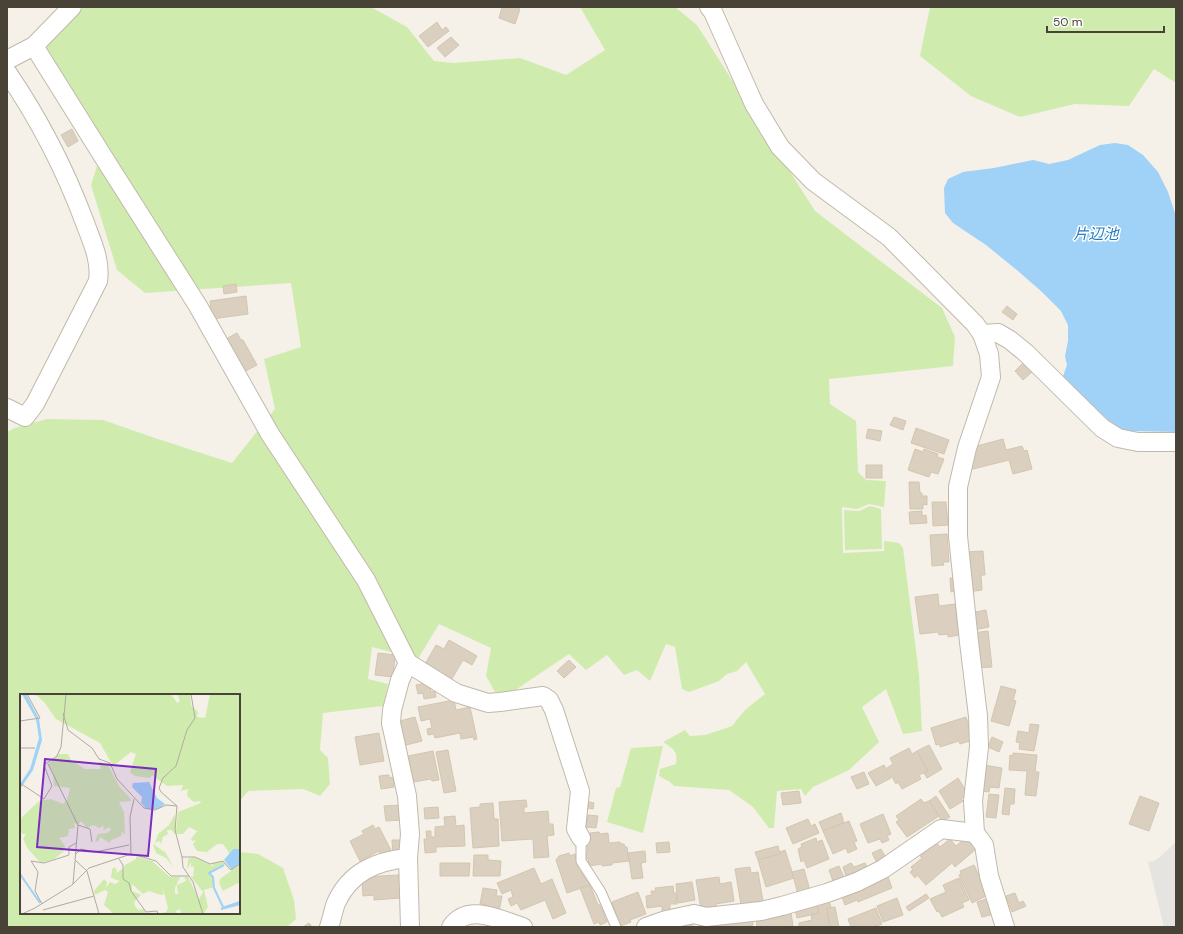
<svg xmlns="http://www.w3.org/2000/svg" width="1183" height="934" font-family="'DM Sans','Noto Sans JP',sans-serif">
<rect width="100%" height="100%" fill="#f5f1e8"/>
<g fill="#cfecae">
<path d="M84,7H371L407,27L434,61L453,63L520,58L566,75L605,50L580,7H675L697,25L815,211L942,308L955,337L953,366L829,379L830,404L856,421L858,472L866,480L886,481L884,507L869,504L857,509L842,507L843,553L884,551V541L899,543L903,548L919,674L922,731L903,734L886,689L862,707L879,742L849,770L813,787L805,796L801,789L777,791L774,828H769L753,807L729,790L674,786L670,782L659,776L660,769L676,764C678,750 673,749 663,742L685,730L690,736L705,735L732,726L745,710L765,694L746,662L737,671L727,674L719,681L689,692L682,689L675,647L666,644L650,681L637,670L624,675L607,655L586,670L569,654L511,693L495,692L486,676L491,648L439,624L418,659L372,647L368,679L388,684L383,706L323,713L320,750L328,758L330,784L320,796L303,789L248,791L239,802V695H21V913H239V852L258,854L283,868L294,900L296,919L287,927H7V432L15,428L47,419L103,420L155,438L232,463L275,409L264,359L301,347L291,283L145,293L117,270L91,185L105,141L43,47Z"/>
<polygon points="930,7 1176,7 1176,83 1154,69 1129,106 1075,104 1020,117 971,96 920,56"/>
<polygon points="870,506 881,509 882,549 845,550 844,510 859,511"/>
<polygon points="663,746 643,833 607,822 616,788 620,787 631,748"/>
</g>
<polygon fill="#e6e4e0" points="1176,842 1176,927 1164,927 1148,862 1154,861 1160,857"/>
<polygon fill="#a0d1f6" points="1115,143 1128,145 1143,155 1158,172 1168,192 1176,216 1176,432 1128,431 1116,427 1062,379 1067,365 1065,356 1068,341 1068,325 1061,311 1042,292 1018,271 986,245 953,223 945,213 944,188 948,179 963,172 994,168 1033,160 1049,164 1068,160 1100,145"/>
<g fill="#dbd0bf" stroke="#d3c6af">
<polygon points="502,7 515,7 520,9 515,24 499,18"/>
<polygon points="437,22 442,30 446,27 449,31 428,47 419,36"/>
<polygon points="451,37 459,45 445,57 437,48"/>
<polygon points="72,129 78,141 68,147 61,135"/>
<polygon points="236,284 237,292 224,294 223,286"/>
<polygon points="246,296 248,314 212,319 210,301"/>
<polygon points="1007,306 1017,314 1013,320 1002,312"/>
<polygon points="237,333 241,340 243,340 257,365 242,373 224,340"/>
<polygon points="1024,362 1033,371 1023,380 1015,371"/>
<polygon points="894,417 906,421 903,430 890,425"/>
<polygon points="916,428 949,440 944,454 911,443"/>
<polygon points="868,429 882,431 880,441 866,438"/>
<polygon points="1003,439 1006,450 1022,446 1024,451 1027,450 1032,469 1013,474 1009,460 969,470 977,446"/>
<polygon points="915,449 923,452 924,449 938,454 937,457 944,459 938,474 931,472 929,477 908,470"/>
<rect x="866" y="465" width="16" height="13"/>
<polygon points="909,482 919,482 920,493 922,493 922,496 927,496 927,505 923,504 923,509 910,509"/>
<polygon points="932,502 946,502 948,525 933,526"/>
<polygon points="922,511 922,516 926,515 927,523 910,524 909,512"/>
<polygon points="947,534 949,562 943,562 944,565 932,566 930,535"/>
<polygon points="983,551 985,575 981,575 982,590 968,592 965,552"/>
<polygon points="950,578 956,578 957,591 951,592"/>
<polygon points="938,594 939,606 955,604 959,635 948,637 948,634 939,635 938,632 920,634 915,597"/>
<polygon points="986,610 989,627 974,630 971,613"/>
<polygon points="988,631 992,667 976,668 972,633"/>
<polygon points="449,640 477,656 472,665 463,660 450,682 424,666 436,645 444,649"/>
<polygon points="378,653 395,655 393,677 375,675"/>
<polygon points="569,660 576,667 564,678 557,671"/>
<polygon points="426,683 427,687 430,687 431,692 435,691 436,697 424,699 423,693 418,694 416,685"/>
<polygon points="1001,686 1016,690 1013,700 1016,701 1009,726 991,721"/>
<polygon points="454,700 456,710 470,707 477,739 474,740 473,737 461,739 460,733 435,738 434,734 428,735 427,729 432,728 430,719 421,721 418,707"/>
<polygon points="415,717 422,741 402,746 396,722"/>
<polygon points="966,717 973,740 960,744 959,741 940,747 940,744 936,745 931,728"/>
<polygon points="1030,724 1039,725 1034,751 1019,749 1020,743 1016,742 1018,731 1029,733"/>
<polygon points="379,733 384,761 360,765 355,737"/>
<polygon points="992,737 1003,742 999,752 988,747"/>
<polygon points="929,745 942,769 927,778 924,773 928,771 917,751"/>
<polygon points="909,748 912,754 917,751 928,771 919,775 921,779 902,789 898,782 896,784 887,768 893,764 890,758"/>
<polygon points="448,750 456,791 444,793 436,752"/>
<polygon points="433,751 439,780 432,781 431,779 414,782 408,756"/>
<polygon points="1013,753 1037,755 1035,772 1039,772 1036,796 1025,795 1027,771 1009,770 1010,755 1013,756"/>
<polygon points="884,765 891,778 876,786 868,773"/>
<polygon points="984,765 1002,768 999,788 990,787 989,792 980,791"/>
<polygon points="864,772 869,784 857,789 851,777"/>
<polygon points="389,775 389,778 393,777 394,787 381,789 379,776"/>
<polygon points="958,778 966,791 964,793 966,796 961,799 963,801 950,809 939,791"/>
<polygon points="1005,788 1015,789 1014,804 1010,804 1009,815 1002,814"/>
<polygon points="799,791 801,803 783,805 781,793"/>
<polygon points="989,794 999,795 996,818 986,817"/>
<polygon points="936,796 950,817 942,821 929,801"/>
<polygon points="1140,796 1159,803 1149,831 1129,824"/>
<polygon points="921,799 924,803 929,801 939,816 907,837 896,822 899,820 896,816"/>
<polygon points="526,800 527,807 524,807 524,813 548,811 549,824 553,824 554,835 547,836 549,857 534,858 533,839 502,841 499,802"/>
<polygon points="589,802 594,803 593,809 588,808"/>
<polygon points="493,803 494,819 498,819 499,846 473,848 470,808 480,807 480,804"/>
<polygon points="401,805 402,820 386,821 384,806"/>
<polygon points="438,807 439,818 425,819 424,808"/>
<polygon points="841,813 844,823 823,831 819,822"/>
<polygon points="883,814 891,834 887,836 889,840 882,843 880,839 868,843 860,824"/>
<polygon points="588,815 598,816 596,828 586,827"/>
<polygon points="455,816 456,826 464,825 465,846 436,847 436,852 425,853 424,839 427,839 426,831 431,831 431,837 435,837 435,827 445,826 444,817"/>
<polygon points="808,819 811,826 815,824 819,833 793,844 786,828"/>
<polygon points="849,821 857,841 854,842 857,849 848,853 846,848 833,854 823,831"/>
<polygon points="373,825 375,829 379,827 391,850 381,855 379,851 360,861 350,841 364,834 362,831"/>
<polygon points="599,832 600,834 608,833 609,843 620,842 621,844 624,844 625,847 627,847 629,861 612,863 612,865 602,866 602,864 589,866 588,858 586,859 585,851 588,851 586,838 590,838 590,833"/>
<polygon points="816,838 817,842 822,840 829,859 807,868 804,860 801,862 798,849 802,847 801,844"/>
<polygon points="966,838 976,849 955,867 952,863 926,885 917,875 915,878 910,872 913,870 911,867 922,858 917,853 933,839 940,847 950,839 956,846"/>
<polygon points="392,840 402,840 403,855 393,856"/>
<polygon points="669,842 670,852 657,853 656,843"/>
<polygon points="778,846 780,854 758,860 755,852"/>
<polygon points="881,849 886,858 877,863 872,853"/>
<polygon points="785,850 794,878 766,887 758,860 780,854 780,852"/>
<polygon points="645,851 646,862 641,863 643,878 632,879 628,853"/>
<polygon points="569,853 570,856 575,854 578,868 590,885 567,893 556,860 559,856"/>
<polygon points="474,855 488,855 488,860 501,861 500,876 473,876"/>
<polygon points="440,863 470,863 469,876 440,876"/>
<polygon points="851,863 854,867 865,863 869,872 848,882 843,867"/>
<polygon points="974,865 988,895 972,903 959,875 961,874 960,871"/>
<polygon points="839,866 846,882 835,887 829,870"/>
<polygon points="750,867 751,873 758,872 763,901 741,905 735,869"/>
<polygon points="534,868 541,884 552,879 566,913 553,919 545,900 521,910 517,903 511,906 508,899 513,897 511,890 502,894 497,883"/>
<polygon points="804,869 811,894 799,898 792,872"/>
<polygon points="887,874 892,888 858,902 857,900 845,905 841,894"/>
<polygon points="399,875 401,898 374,900 374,895 363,896 362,877"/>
<polygon points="719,877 720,884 731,882 734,901 716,904 716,906 701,909 696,880"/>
<polygon points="959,878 969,900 962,903 964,907 942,917 939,911 937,912 930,899 946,892 943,885"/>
<polygon points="692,882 695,900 678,903 676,884"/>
<polygon points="590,885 598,905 600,905 607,922 600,925 599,922 594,924 580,888"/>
<polygon points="673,886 674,893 676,893 677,904 670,904 670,910 662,911 662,906 647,908 646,896 652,895 651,891 656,891 655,888"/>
<polygon points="483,888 497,890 496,896 502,896 499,912 487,909 487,905 480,904"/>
<polygon points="638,892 646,914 630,920 631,922 620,926 612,902"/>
<polygon points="1015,893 1019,903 1023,901 1026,906 1012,912 1006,896"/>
<polygon points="926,894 929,898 909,911 906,907"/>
<polygon points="897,898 903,915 883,922 877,906"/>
<polygon points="989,898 994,914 982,917 977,902"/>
<polygon points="829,900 831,908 827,908 830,927 799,927 799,923 812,920 811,915 819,913 816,903"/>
<polygon points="816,903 819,913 797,918 795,908"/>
<polygon points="835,907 839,927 830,927 827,908"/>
<polygon points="876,908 882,924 873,927 851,927 848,919"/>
<polygon points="791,912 793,927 757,927 756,918"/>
<polygon points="752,918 753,925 742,927 710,927 710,924"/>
<polygon points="691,921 693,927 671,927"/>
<polygon points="309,923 312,927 303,927"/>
</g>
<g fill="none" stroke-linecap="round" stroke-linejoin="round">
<defs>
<polyline id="service" points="581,838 581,861 601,892 616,927"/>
<g id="minor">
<polyline points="709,7 713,12 754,104 780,147 813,181 889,237 975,324 982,334 989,354 991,377 967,448 958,487 958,536 969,642 978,716 979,747 973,801 975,833 984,845 989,876 1005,927"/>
<polyline points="34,46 104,158 198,306 270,434 366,580 408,663 400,680 392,710 391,723 407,796 410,834 408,858 410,927"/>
<polyline points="7,60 34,46 72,7"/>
<path d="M7,72C39,119 65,169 85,223C92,242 101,260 98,281L35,404L25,417L7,408"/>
<polyline points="982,334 998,333 1010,340 1026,353 1102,428 1118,438 1138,442 1176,442"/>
<polyline points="408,663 456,693 488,703 500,702 543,696 549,700 554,710 580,791 576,829 581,838"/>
<path d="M329,927C332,919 333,911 336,903C350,872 376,861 408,858"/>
<path d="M451,927C468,902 500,920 523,927"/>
<polyline points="646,927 666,920 694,914 706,917 761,911 782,906 827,893 857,882 883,869 941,829 975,833"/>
</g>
</defs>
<use href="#service" stroke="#c1b9aa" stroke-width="11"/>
<use href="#minor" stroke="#c1b9aa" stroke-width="20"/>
<use href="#service" stroke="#fff" stroke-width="9"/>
<use href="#minor" stroke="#fff" stroke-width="18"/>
</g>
<g text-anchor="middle" stroke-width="3" stroke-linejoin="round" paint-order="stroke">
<g font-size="15" font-style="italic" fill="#267bbe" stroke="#fff">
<text x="1096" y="239">片辺池</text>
</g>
</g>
<g transform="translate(20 694)">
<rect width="220" height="220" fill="#f5f1e8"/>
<path d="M15,0H151L157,9L160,7L157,0H170L171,11L178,18L177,23L185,24L190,0H220V152L217,154L220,153V155H212L210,160L203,150H197L187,158L177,157L173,150L176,146L172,147L171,145L177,137L169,133L163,140H157L156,137L158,118L181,109L180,107L174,108L167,102L168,95L161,97L163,91L147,92L132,81L130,84L115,82L110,78L116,60L111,58L93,72L80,49L36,25L24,8ZM39,60H48L51,66L65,75H81L79,67L88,71L99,92L111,105V107L99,108L104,118L105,141L102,137L101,142L91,146L90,149L80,143L78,148L75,147L78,140L87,139L91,136L89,133L84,136L83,131L80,134L73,131L67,134L61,127L59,130L54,129L55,134L49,135L48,142L39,144L45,152L43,158L34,165L21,169L8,155L3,145L6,140H2L0,130L2,123L19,107L31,105L43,110L47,106L50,94L34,92L33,79L28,70ZM155,120L156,141L151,136H147L148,140L143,143L141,150L139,147L135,149L138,140L149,131ZM133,150L146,159L153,173L146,164L136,159ZM116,162L132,167L150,183H160L155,194V200H158L157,191L166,187L164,183H168L179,205L183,198L170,182L173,183L174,175L173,172L171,173V168L167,176L168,165L174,163L195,173L192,170L203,167L211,177L204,170L189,179L194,187L178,184L194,187V193L184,196L188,213L183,220H161L160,215L156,217L157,220H138L146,218L148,214L141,187L144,200L141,201L129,197L123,200L112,190V197L121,201L114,208L115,212L118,216L124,215L126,220L93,219L84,211L88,198L85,196L75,201L74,197L84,185L87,188L86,194L90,188L95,190L100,187L91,184L92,175L95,173L97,177L95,180L102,175V177L105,171L116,165ZM220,171V188L203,197L199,189L201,184Z" fill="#cfecae"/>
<path d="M2,0H6L19,25L22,46L13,76L0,95V90L10,75L19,44L16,25ZM129,88L137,104L145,110L138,115H127L121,109L122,103L112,93L113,89ZM213,155H220V169L212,176L204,166Z" fill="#a0d1f6"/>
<path fill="none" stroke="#a0d1f6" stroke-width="2" d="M0,180L20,209M203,213L194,194L193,183L189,179L204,171M202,214L220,208M201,215L220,210"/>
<path fill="none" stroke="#b0aba1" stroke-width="1" d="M43,19L48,36L72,54L79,65L90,69L97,85L124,114L135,116L146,111L157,112M0,27L20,24L7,0M0,54H15M28,70L58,131L55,166L67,177L79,220M0,89L24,105L32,92L24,71L37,62L41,53L46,0M58,131L70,135L72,148M55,161L61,155L75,158L109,151M111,161L110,123L114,105M162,163L155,136L157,112L141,98L139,94L143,84L156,72L167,36L175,24L171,0M99,165L103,171V185L109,189L111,197L126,218L137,217L138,220M11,167L24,169L49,161V153L56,149M11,167L18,178L15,197L22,210M53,190L55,167M23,216L74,202M2,220L15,214L52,191L69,174L108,161H116L136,167L151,182H169M183,220L173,188L163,173L162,163H175L190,170L203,167L211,176L220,170"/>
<path fill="#7b2cbf" fill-opacity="0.15" stroke="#7b2cbf" stroke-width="2" d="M25,65L136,75L128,162L17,153Z"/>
<rect width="220" height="220" fill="none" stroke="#494236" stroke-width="2"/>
</g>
<rect width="1183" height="934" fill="none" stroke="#494236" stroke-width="16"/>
<path d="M1047 26v6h117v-6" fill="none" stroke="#494236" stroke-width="2"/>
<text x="1053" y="26" font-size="12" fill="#494236" stroke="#ffffff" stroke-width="3" paint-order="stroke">50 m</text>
</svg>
